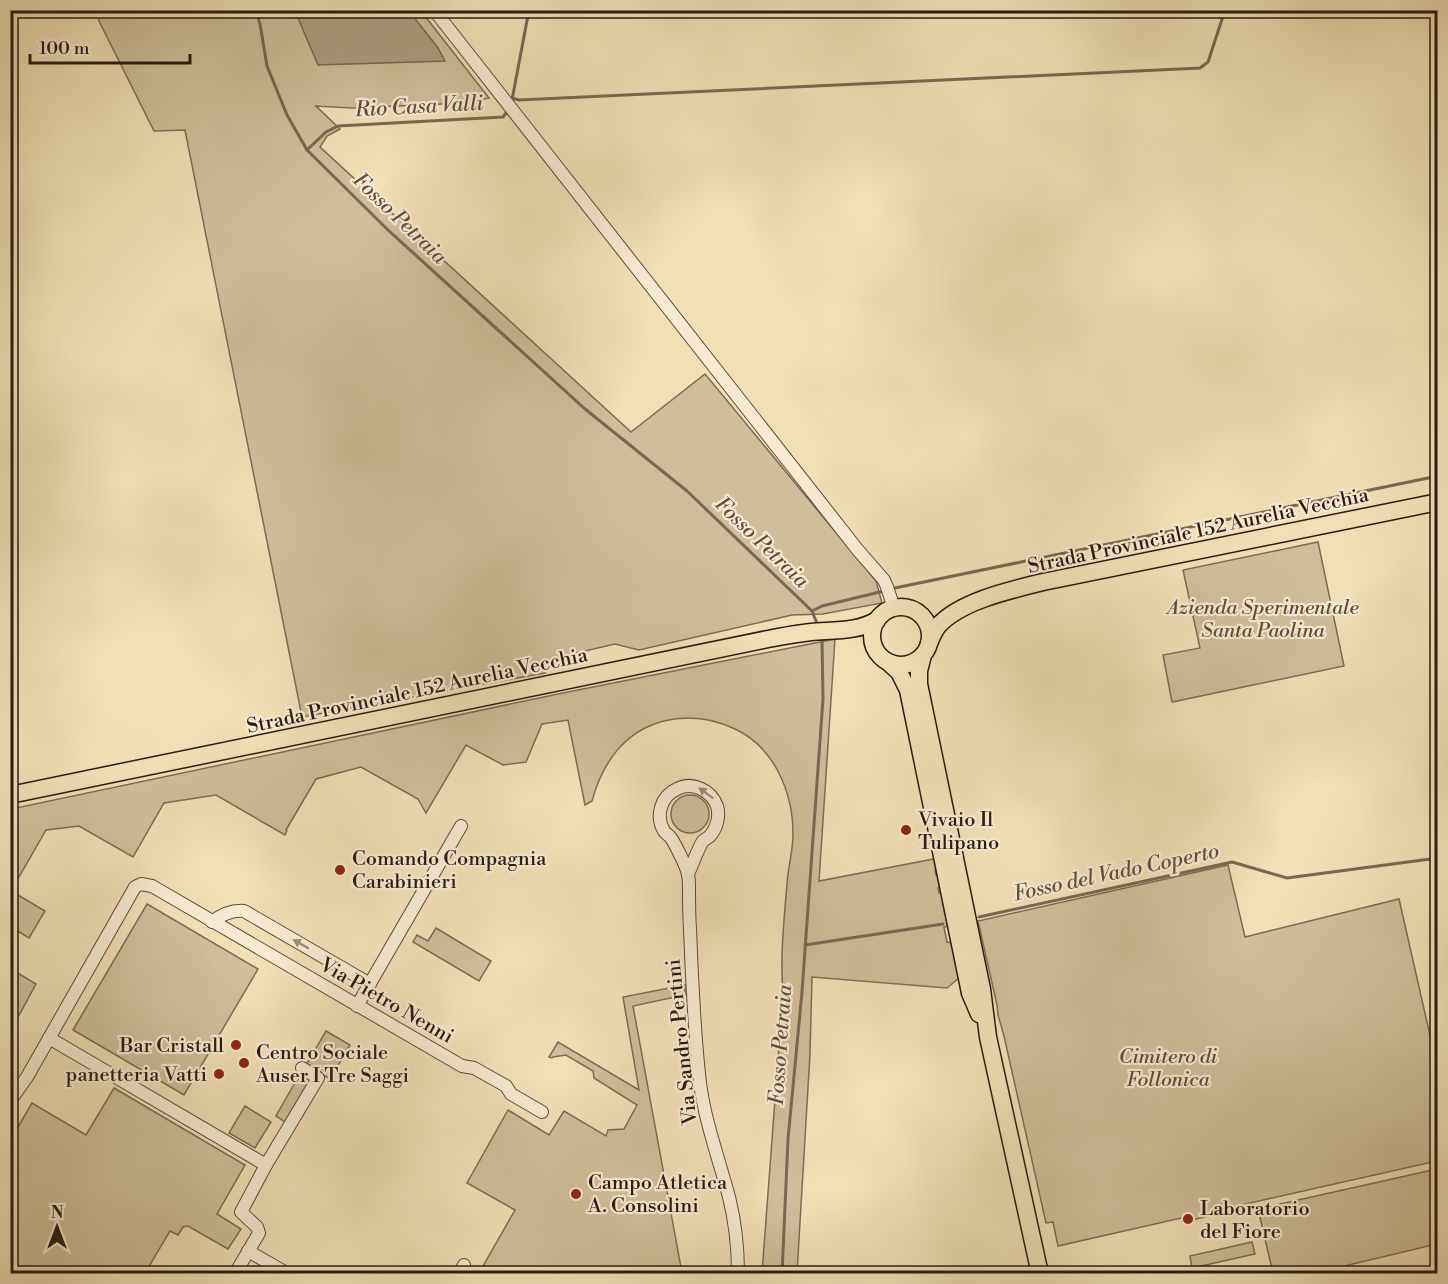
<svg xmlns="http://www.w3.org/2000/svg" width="1448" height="1284" font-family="'Libre Bodoni',serif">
<rect width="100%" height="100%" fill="#f1dfb6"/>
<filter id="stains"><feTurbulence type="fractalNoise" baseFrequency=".00333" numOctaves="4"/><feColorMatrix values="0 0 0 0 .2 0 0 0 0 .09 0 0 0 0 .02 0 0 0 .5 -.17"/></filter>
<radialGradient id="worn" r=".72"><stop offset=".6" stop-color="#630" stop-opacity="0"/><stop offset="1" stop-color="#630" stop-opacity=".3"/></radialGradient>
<g fill="#cfbe9a" stroke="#7c6c56" stroke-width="1.5">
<polygon points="97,11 421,11 489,98 465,103 352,108 316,106 340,129 327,136 320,147 631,432 705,374 876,581 882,603 823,614 792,615 639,650 615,644 559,657 545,673 302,717 185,130 154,131 99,21"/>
<polygon points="1318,542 1344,666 1172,702 1163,655 1200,648 1183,570"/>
<path d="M835,639L819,881L939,858L941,868L935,870L936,875L942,876L944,886L938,888L939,893H945L949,909L944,911L949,926L944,927L947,942L952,943L959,978L947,988L812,977L810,1054L797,1273H762L783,993C780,957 784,920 787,884C788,867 793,851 793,834C793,792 774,747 735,729C712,718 689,715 664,721C624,731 602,764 592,801L585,805L568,720L542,724L526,762L503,765L466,745L426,813L418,799L361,767L316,779L286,830L287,831L285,835L216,795L164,803L133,857L79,826L46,830L11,891L45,911L29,938L11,927V809L563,693Z"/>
<circle cx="690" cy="814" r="19"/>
<polygon points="1228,865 1245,937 1399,899 1437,1066 1437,1161 1245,1204 1245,1208 1183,1222 1181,1218 1058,1246 1053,1222 1046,1223 1004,1036 998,1015 997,1005 978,921"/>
<polygon points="147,904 258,969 184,1095 73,1030"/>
<polygon points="436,928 491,961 479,981 413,942 417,935 428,941"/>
<polygon points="11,969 36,984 11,1030"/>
<polygon points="685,985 685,995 633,1006 682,1273 479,1273 515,1210 467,1183 508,1110 549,1135 564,1111 606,1136 608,1130 624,1129 637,1105 594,1078 593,1071 566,1055 553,1057 552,1058 549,1057 558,1042 639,1090 623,997"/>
<polygon points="326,1031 350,1045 330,1079 306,1065"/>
<polygon points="300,1074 310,1080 285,1122 276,1116"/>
<polygon points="114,1088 245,1165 217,1214 241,1229 228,1249 188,1226 183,1227 178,1235 170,1231 145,1273 11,1273 11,1139 32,1103 86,1135"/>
<polygon points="245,1106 271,1122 255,1148 229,1133"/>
<polygon points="1437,1169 1437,1244 1315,1273 1273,1273 1258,1209"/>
<polygon points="1252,1242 1255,1254 1192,1268 1190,1256"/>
</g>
<polygon fill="#ad9c7e" stroke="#786852" stroke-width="1.5" points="295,11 409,11 438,48 445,61 318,65"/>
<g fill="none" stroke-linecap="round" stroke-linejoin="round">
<g stroke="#786852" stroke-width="3">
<polyline points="256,10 260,24 267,66 287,115 307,150 388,230 585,409 687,491 812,611 818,626"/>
<polyline points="512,98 519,100 1200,68 1208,62 1225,10"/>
<polyline points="512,100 529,10"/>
<polyline points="307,150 326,132 338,126 503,117 509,109"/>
<polyline points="890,589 1438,476"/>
<polyline points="812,611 822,606 884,591"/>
<polyline points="979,917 1232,862 1287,878 1438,858"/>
<polyline points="805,945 943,924"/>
<polyline points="782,1274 788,1139 802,992 823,699 822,638"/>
</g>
<defs>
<g id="minor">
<polyline points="434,10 857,549 884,580 887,587 894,608"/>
<path d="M688,874C692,866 698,848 703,841C704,840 709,837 710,836C717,828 720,816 717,806C711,790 692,781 677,789C661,796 655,816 664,831C666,834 669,835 671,838C675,844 687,867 688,875C689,879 689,884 689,888C689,902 689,915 690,929C692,980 694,1032 700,1083C705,1122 719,1159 729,1197C735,1221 738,1248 738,1274"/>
<path d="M212,922C221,915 232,910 244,911L370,984"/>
<polyline points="357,1006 461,826"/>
<polyline points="49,1038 266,1165"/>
<polyline points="10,1101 27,1077 135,887 141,884 152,886 462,1066 474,1068 506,1086 511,1094 542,1112"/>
<polyline points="248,1251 288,1274"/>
<polyline points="235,1274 259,1233 257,1227 241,1212 266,1165 318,1078 302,1068"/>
<polyline points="459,1274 464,1265"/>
</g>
<g id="major">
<circle cx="901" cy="636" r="29"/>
<path d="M929,643C932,637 934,631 938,626C960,601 1011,590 1043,582L1438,502"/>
<polyline points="923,655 919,671 919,684 982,989 988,1037 1040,1274"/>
<polyline points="888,662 899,672 908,690 970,993 979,1014"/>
<path d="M10,795L768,639C782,636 796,634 811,632C834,630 857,632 877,620"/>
</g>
</defs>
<use href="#minor" stroke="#5b4c3a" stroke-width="14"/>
<use href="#major" stroke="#291b11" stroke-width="19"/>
<use href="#minor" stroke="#f6ead0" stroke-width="12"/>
<use href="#major" stroke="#f1dfb6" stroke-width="16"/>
</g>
<defs><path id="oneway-solid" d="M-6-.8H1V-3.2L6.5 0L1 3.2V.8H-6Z" transform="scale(1.5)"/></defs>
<g fill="#9a8d7a">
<use href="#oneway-solid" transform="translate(706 793) rotate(-143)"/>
<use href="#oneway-solid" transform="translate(301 944) rotate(-150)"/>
</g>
<g fill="#8f2418" stroke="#f6ead0" stroke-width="2">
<circle cx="906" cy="830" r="6"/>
<circle cx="340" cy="870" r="6"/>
<circle cx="236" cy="1045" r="6"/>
<circle cx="244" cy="1063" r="6"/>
<circle cx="219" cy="1074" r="6"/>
<circle cx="576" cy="1194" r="6"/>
<circle cx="1188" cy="1219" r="6"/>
</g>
<g text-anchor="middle" stroke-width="4.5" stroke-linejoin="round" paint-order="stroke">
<g font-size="20" fill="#291b11" stroke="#f6ead0">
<text transform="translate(1198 530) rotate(-12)" y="7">Strada Provinciale 152 Aurelia Vecchia</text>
<text transform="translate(417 690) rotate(-12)" y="7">Strada Provinciale 152 Aurelia Vecchia</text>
<text transform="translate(387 1000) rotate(30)" y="7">Via Pietro Nenni</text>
<text transform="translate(681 1042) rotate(-96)" y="7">Via Sandro Pertini</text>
</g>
<g font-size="20" font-style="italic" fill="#5b4c3a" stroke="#f6ead0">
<text x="1263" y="614">Azienda Sperimentale<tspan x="1263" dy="23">Santa Paolina</tspan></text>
<text x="1168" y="1063">Cimitero di<tspan x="1168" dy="23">Follonica</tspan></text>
</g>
<g font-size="20" fill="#291b11" stroke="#f6ead0" text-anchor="start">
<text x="918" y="826">Vivaio Il<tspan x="918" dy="23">Tulipano</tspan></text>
<text x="352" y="865">Comando Compagnia<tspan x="352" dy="23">Carabinieri</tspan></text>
<text x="224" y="1052" text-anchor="end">Bar Cristall</text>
<text x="256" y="1059">Centro Sociale<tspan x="256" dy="23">Auser I Tre Saggi</tspan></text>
<text x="207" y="1081" text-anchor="end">panetteria Vatti</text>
<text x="588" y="1189">Campo Atletica<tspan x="588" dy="23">A. Consolini</tspan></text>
<text x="1200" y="1215">Laboratorio<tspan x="1200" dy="23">del Fiore</tspan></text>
</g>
<g font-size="21" font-style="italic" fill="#5e4f3d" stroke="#f6ead0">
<text transform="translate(419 106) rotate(-3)" y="7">Rio Casa Valli</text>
<text transform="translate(400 218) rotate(44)" y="7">Fosso Petraia</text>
<text transform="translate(762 542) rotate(44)" y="7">Fosso Petraia</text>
<text transform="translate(1116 872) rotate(-12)" y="7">Fosso del Vado Coperto</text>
<text transform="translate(780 1045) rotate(-86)" y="7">Fosso Petraia</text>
</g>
</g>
<rect width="1448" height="1284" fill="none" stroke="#f1dfb6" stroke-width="36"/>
<rect x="12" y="12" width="1424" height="1260" fill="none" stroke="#291b11" stroke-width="3"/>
<rect x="18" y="18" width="1412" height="1248" fill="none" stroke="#291b11" stroke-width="1.5"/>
<g transform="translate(57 1227)" stroke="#f6ead0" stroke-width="4.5" paint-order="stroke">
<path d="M0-4.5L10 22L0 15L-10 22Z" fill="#291b11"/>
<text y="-9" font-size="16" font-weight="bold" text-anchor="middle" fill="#291b11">N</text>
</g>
<path d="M30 54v9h160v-9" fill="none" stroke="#291b11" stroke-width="3"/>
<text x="39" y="54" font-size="18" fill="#291b11" stroke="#f6ead0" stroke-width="4.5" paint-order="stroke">100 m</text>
<rect width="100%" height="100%" filter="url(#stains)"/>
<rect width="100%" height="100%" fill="url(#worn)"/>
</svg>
